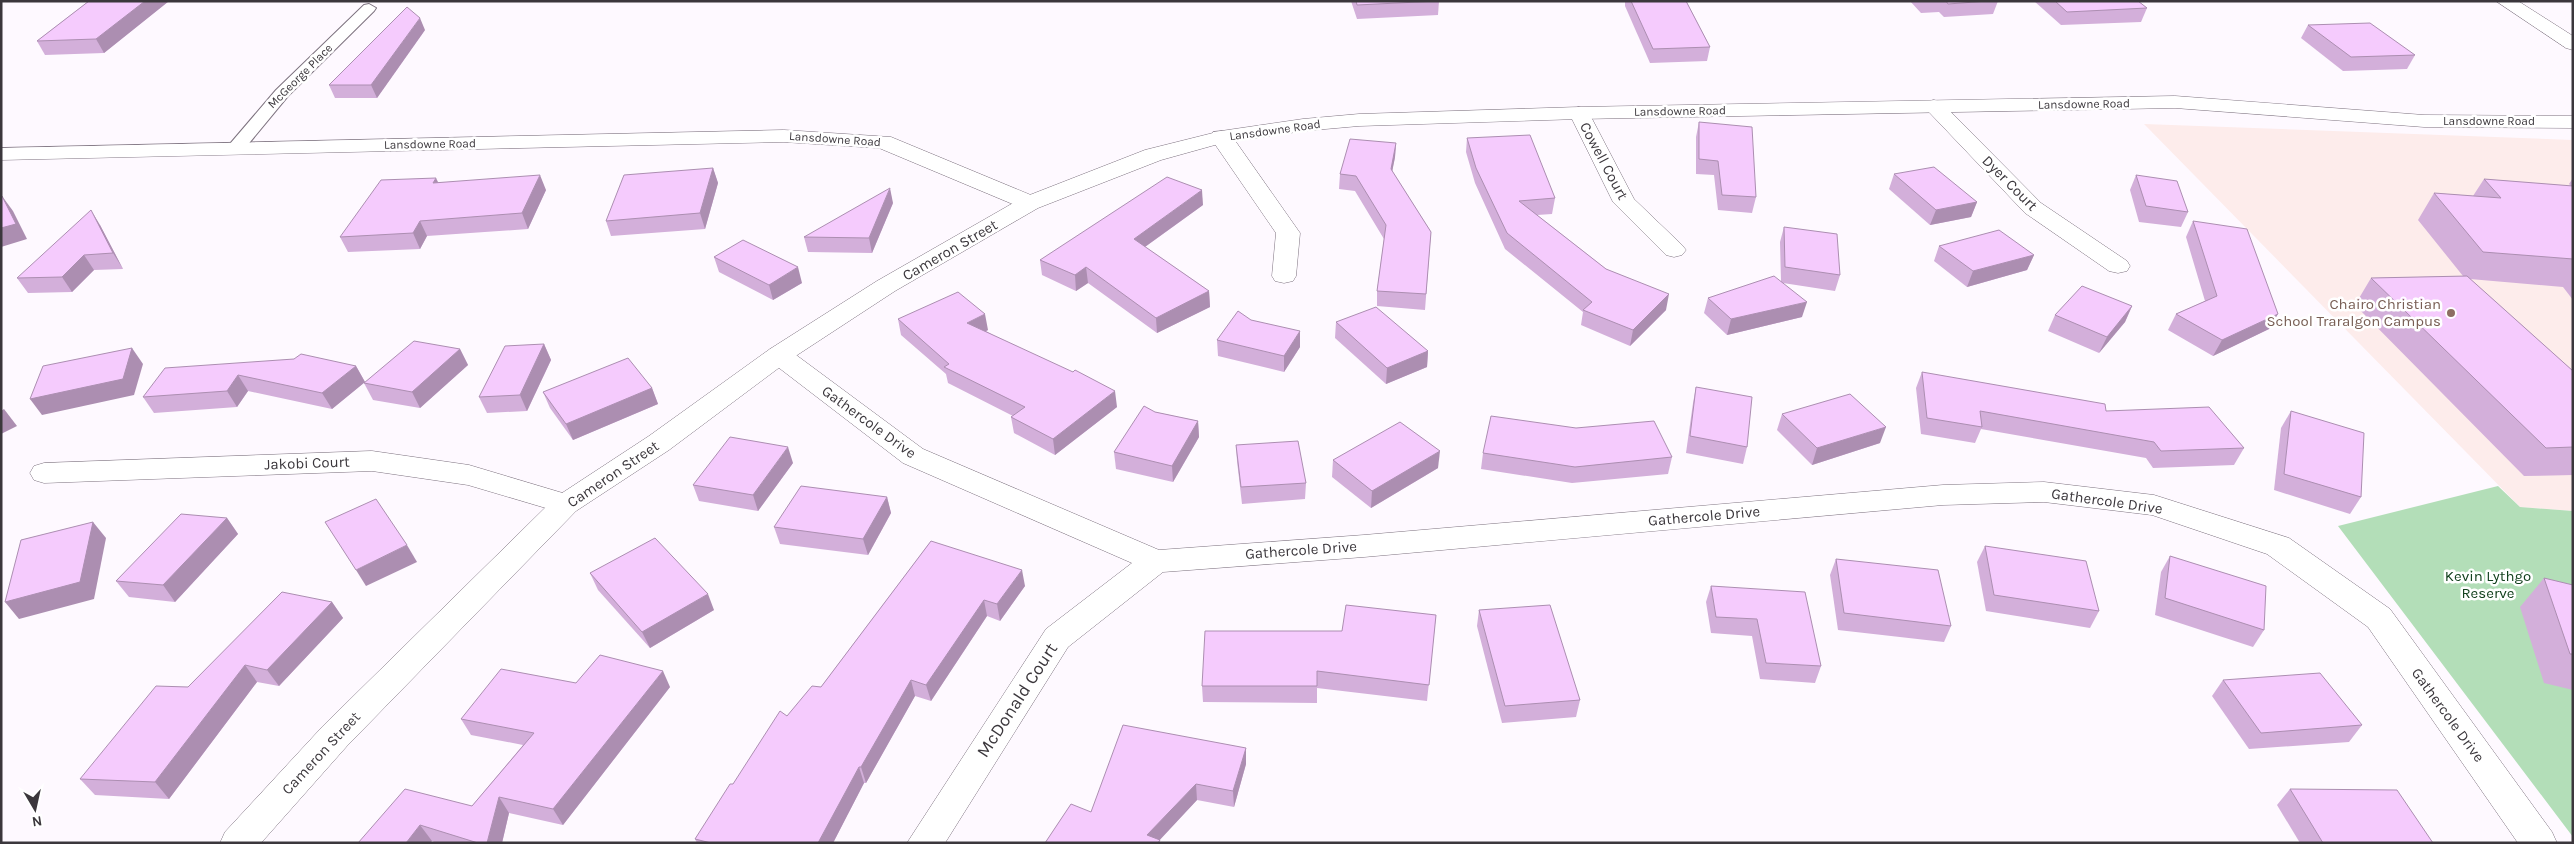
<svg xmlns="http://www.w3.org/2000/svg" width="2574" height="844" font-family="Karla,sans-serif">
<rect width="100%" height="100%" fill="#fef9ff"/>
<polygon fill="#fdeceb" points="2144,124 2573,140 2573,511 2520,507"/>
<polygon fill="#b3deb8" points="2498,486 2520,507 2573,511 2573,837 2338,526"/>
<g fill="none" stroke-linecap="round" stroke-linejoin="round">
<defs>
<polygon id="lane" points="369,4 376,8 374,11 288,96 241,153 229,153 227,149 229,145 276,90 364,5"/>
<g id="street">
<polygon points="2496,1 2518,1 2573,36 2573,50 2566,48"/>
<polygon points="1934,100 1941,102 2041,203 2127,261 2130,266 2127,271 2118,273 2109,271 2025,213 1927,110 1924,106 1927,102"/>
<polygon points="1579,107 1586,109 1589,113 1634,199 1682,245 1686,250 1682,255 1674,257 1666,255 1613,202 1569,113 1572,109"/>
<polygon points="784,130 891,137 1038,198 1041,203 1038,208 1030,210 1022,208 879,148 784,142 1,160 1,148"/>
<polygon points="1221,131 1229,132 1300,233 1296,276 1293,281 1284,283 1275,281 1272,276 1276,233 1210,137 1213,132"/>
<polygon points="779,347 788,349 923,449 1159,550 1364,535 1943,485 2044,482 2154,495 2289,538 2390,609 2552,832 2557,843 2518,843 2368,627 2267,554 2152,515 2044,502 1943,505 1364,557 1163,572 1068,647 945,843 907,843 1046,629 1132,563 903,463 770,361 766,355 770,349"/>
<polygon points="372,451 469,465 576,497 581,504 576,511 566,514 468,485 372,471 44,483 34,480 30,473 34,466 44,463"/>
</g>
<polygon id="secondary" points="2175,96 2424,115 2573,116 2573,128 2424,127 2175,108 1579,119 1359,126 1303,131 1222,143 1161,160 1038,208 895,291 788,361 669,450 576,511 347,746 261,843 220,843 225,832 323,726 556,497 649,436 770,349 877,281 1022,198 1145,150 1221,131 1303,119 1359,114 1579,107"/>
</defs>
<use href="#lane" stroke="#7d727f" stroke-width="2"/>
<use href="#street" stroke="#7d727f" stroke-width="1"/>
<use href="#secondary" stroke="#7d727f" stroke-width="1"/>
<use href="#lane" fill="#fff" fill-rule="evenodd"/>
<use href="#street" fill="#fff" fill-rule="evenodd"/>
<use href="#secondary" fill="#fff" fill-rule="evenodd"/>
</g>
<g fill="#d3afda">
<polygon points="89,1 169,1 104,53 45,55 37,41"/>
<polygon points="1351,1 1439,1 1438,15 1357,19"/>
<polygon points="1625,1 1686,1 1710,47 1707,61 1650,63 1625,6"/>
<polygon points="1910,1 1998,1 1993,14 1944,17 1939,12 1921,13"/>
<polygon points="2034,1 2138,1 2147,8 2141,22 2061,25"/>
<polygon points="2308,25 2415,55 2407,69 2343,71 2301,38"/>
<polygon points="425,30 377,98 335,98 329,85"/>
<polygon points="1699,122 1756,197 1752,213 1718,210 1714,175 1696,174 1696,137"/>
<polygon points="1467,138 1555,198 1552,214 1537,215 1606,269 1666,310 1630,346 1581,325 1583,312 1505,249 1475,183 1466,152"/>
<polygon points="1396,143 1395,157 1392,171 1431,232 1425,310 1377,306 1377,291 1384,239 1355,191 1339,189 1340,174"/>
<polygon points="713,168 718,183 705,229 611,236 606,221"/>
<polygon points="1894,174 1977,202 1971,217 1930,225 1889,189"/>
<polygon points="2136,175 2188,212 2181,227 2139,222 2130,190"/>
<polygon points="2573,178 2573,300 2563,287 2470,279 2573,371 2573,475 2524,476 2355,305 2371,278 2463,276 2418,220 2434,193 2473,196 2484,179 2571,186 2569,184"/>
<polygon points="439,182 546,190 528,229 427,236 420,249 348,252 340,237"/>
<polygon points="893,203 872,253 808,252 804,237"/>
<polygon points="1203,205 1145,247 1209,291 1210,307 1157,333 1088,283 1076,291 1042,275 1040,260"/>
<polygon points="2193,221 2269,329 2213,356 2168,330 2176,314 2205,301 2186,237"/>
<polygon points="100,225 123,269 94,270 72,292 28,293 17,278"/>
<polygon points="1784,227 1840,275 1835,291 1783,283 1802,317 1727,335 1704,313 1708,298 1781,281 1780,242"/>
<polygon points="1939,246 2034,255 2027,270 1967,287 1934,261"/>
<polygon points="714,257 802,283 773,300 719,272"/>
<polygon points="2132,306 2125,322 2099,353 2048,331 2055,315"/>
<polygon points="898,319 988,330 986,331 1117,407 1055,455 1014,433 1011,417 1013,416 948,383 946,374 901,335"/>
<polygon points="1251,320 1300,347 1284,372 1218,356 1217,340"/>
<polygon points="1336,322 1428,351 1427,367 1386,384 1335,338"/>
<polygon points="544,344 551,360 527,411 487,413 479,397"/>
<polygon points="460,349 468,365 420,408 373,400 364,383"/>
<polygon points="294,359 356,366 365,382 332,409 248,391 237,407 154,413 143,397"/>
<polygon points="1922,372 2106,411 2244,448 2234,465 2153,468 2146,458 1981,429 1975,443 1921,434 1916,388"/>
<polygon points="1696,387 1747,447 1743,464 1686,453 1693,403"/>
<polygon points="652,388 658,404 573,440 550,408 543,392"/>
<polygon points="2291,411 2361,497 2350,514 2274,490 2281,428"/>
<polygon points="1155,412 1198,421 1199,437 1173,482 1116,469 1114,452"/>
<polygon points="1782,414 1880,443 1812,465 1777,430"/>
<polygon points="1236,445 1306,483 1305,499 1242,504 1237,461"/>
<polygon points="1483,453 1672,457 1668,474 1572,483 1481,469"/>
<polygon points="1333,460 1438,468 1371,508 1332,477"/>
<polygon points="793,463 758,511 699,501 693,485"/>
<polygon points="887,497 891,513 868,555 780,544 774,527"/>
<polygon points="227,518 238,534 175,602 129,597 116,581"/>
<polygon points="931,541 1025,586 1000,621 987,616 931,701 915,696 866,783 864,783 833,843 697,843 695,839 733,784 821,687"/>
<polygon points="1985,546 2099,611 2090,628 1986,611 1977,562"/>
<polygon points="2170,556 2264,630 2253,647 2155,615 2161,572"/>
<polygon points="1836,559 1951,626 1944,642 1838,630 1830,575"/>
<polygon points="590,573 714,610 650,648 598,590"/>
<polygon points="2544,578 2573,585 2573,690 2544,683 2520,607"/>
<polygon points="1711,586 1821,666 1815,683 1760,679 1752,636 1711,633 1706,602"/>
<polygon points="332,602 343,618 279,686 257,682 169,799 95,795 80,779"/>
<polygon points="1479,610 1580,700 1576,717 1502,723 1477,626"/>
<polygon points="1436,615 1427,701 1317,688 1317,703 1203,702 1202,686 1342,631"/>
<polygon points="2223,680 2362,725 2349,742 2249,749 2212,696"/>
<polygon points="576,683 670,687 563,825 509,813 502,843 436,843 432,841 430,843 358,843 472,806 523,745 471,735 461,719"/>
<polygon points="1246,748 1246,764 1234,807 1197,800 1159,840 1160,843 1045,843 1091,812"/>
<polygon points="2290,789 2433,843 2300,843 2277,805"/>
</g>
<g fill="#ac8eb1">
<polygon points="145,1 169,1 104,53 96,39"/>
<polygon points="420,18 425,30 377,98 371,85"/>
<polygon points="1396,143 1395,157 1390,183 1391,169"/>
<polygon points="713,168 718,183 705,229 700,213"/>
<polygon points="540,175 546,190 528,229 522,213"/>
<polygon points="436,178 443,192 433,183"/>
<polygon points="890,188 893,203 872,253 869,238"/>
<polygon points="1202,190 1203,205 1135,254 1134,239"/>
<polygon points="2,196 13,211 27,239 1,247"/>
<polygon points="1977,202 1971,217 1930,225 1936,210"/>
<polygon points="91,210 100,225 123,269 113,253"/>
<polygon points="420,221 427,236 420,249 413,233"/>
<polygon points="84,255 94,270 72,292 62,277"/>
<polygon points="2034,255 2027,270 1967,287 1973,271"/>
<polygon points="798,267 802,283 773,300 769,285"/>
<polygon points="1086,267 1088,283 1076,291 1075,275"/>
<polygon points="1209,291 1210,307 1157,333 1156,318"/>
<polygon points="1669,294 1666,310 1630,346 1633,330"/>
<polygon points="1807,302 1802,317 1727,335 1731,319"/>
<polygon points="2132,306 2125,322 2099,353 2107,337"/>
<polygon points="985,314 988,330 970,339 967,323"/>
<polygon points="2278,314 2269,329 2213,356 2222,340"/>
<polygon points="1300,331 1300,347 1284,372 1284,356"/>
<polygon points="544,344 551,360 527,411 520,395"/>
<polygon points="132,348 143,364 134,395 42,415 30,399"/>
<polygon points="460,349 468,365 420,408 412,392"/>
<polygon points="1428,351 1427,367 1386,384 1387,368"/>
<polygon points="356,366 365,382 332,409 322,393"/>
<polygon points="238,375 248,391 237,407 227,391"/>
<polygon points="652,388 658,404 573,440 566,424"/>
<polygon points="1115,391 1117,407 1055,455 1053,439"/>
<polygon points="4,409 17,426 1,434 1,411"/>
<polygon points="1198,421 1199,437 1173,482 1172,466"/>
<polygon points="1886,427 1880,443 1812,465 1817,448"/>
<polygon points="788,447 793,463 758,511 753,495"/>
<polygon points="1440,451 1438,468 1371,508 1372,491"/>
<polygon points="887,497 891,513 868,555 863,539"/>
<polygon points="227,518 238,534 175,602 163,585"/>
<polygon points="93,522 106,538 94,599 19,619 5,602"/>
<polygon points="407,545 417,562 366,586 356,570"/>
<polygon points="1022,570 1025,586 1000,621 997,604"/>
<polygon points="708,594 714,610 650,648 642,632"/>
<polygon points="984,600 987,616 931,701 926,685"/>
<polygon points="332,602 343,618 279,686 267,670"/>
<polygon points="245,665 257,682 169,799 155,782"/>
<polygon points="663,671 670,687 563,825 553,809"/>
<polygon points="911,680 915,696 866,783 861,767"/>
<polygon points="1246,748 1246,764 1234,807 1233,791"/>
<polygon points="859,767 864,783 833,843 818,843"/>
<polygon points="1196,784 1197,800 1157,843 1147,835"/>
<polygon points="499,797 509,813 502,843 487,843"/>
<polygon points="420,825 432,841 430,843 406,843"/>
</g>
<g fill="#f5cbfd" stroke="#ac8eb1">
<polygon points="89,1 145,1 96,39 37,41"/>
<polygon points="1356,1 1438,1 1357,5"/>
<polygon points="1631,1 1686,1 1710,47 1653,49"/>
<polygon points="1946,1 1988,1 1948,4"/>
<polygon points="2055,1 2138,1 2147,8 2067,12"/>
<polygon points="407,7 420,18 371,85 329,85"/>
<polygon points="2370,23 2415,55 2351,57 2308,25"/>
<polygon points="1699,122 1752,127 1756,197 1722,195 1718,161 1699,159"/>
<polygon points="1530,135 1555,198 1519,201 1606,269 1669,294 1633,330 1583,310 1592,302 1507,233 1476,168 1467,138"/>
<polygon points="1350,139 1396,143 1391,169 1431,232 1426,294 1377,291 1386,225 1356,176 1340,174"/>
<polygon points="1934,167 1977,202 1936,210 1894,174"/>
<polygon points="713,168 700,213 606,221 624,175"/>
<polygon points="540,175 522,213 420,221 413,233 340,237 381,180 436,178 433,183"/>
<polygon points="2136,175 2177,181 2188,212 2146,206"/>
<polygon points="1167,177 1202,190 1134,239 1209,291 1156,318 1086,267 1075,275 1040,260"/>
<polygon points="2484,179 2573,186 2573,259 2483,252 2434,193 2501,198"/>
<polygon points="890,188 869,238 804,237"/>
<polygon points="1,196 2,196 16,224 1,228"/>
<polygon points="91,210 113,253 84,255 62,277 17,278"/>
<polygon points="2193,221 2247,229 2278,314 2222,340 2176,314 2217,296"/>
<polygon points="1784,227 1837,234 1840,275 1785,267"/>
<polygon points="1999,230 2034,255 1973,271 1939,246"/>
<polygon points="743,240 798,267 769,285 714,257"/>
<polygon points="1774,276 1807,302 1731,319 1708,298"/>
<polygon points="2467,276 2573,371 2573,447 2546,448 2371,278"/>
<polygon points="2082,286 2132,306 2107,337 2055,315"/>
<polygon points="958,292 985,314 967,323 1073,372 1075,370 1115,391 1053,439 1011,417 1025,407 944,367 949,364 898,319"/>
<polygon points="1376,307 1428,351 1387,368 1336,322"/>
<polygon points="1238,311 1251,320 1300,331 1284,356 1217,340"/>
<polygon points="414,341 460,349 412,392 364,383"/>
<polygon points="544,344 520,395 479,397 505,346"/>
<polygon points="132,348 123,379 30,399 43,366"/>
<polygon points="301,354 356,366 322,393 238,375 227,391 143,397 165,368 294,359"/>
<polygon points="628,358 652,388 566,424 543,392"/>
<polygon points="1922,372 2105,404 2106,411 2209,407 2244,448 2161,451 2154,442 1980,411 1982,427 1927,418"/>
<polygon points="1696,387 1752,397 1747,447 1690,436"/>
<polygon points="1850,394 1886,427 1817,448 1782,414"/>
<polygon points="1144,406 1155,412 1198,421 1172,466 1114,452"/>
<polygon points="2291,411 2364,433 2361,497 2284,474"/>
<polygon points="1491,416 1576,428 1654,421 1672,457 1575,467 1483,453"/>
<polygon points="1400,422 1440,451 1372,491 1333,460"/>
<polygon points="730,437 788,447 753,495 693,485"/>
<polygon points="1298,441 1306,483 1241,487 1236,445"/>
<polygon points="801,486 887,497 863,539 774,527"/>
<polygon points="376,499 407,545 356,570 325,522"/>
<polygon points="181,514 227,518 163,585 116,581"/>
<polygon points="93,522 80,582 5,602 21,540"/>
<polygon points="655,538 708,594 642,632 590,573"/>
<polygon points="931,541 1022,570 997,604 984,600 926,685 911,680 861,767 859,767 818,843 711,843 695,839 730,784 733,784 780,711 787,716 812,686 821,687"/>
<polygon points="1985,546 2086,561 2099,611 1994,595"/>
<polygon points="2170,556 2266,586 2264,630 2165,598"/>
<polygon points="1836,559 1938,570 1951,626 1844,613"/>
<polygon points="2544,578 2573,585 2573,654 2570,654"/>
<polygon points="1711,586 1805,592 1821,666 1766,663 1757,619 1716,617"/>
<polygon points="282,592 332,602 267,670 245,665 155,782 80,779 156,686 188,687"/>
<polygon points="1346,605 1436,615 1429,685 1317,671 1317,686 1202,686 1205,631 1342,631"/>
<polygon points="1550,605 1580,700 1505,706 1479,610"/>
<polygon points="600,655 663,671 553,809 499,797 487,843 478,843 420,825 406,843 358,843 405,789 472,806 534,733 461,719 501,669 576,683"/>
<polygon points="2320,673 2362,725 2261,733 2223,680"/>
<polygon points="1123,725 1246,748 1233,791 1196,784 1147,835 1160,840 1158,843 1045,843 1071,804 1091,812"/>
<polygon points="2290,789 2397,790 2433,843 2323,843"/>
</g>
<circle fill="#8d6e63" stroke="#fff" stroke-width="2" cx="2451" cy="313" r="5"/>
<g text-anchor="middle" stroke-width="5" stroke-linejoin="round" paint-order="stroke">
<g font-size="12" fill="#3b373c" stroke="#fff">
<text transform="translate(300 76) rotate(-45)" y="4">McGeorge Place</text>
<text transform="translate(2084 104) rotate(-1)" y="4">Lansdowne Road</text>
<text transform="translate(1680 111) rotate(-1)" y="4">Lansdowne Road</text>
<text x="2489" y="125">Lansdowne Road</text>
<text transform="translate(1275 130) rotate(-8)" y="4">Lansdowne Road</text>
<text transform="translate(835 139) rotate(4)" y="4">Lansdowne Road</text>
<text transform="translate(430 144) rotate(-1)" y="4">Lansdowne Road</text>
</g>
<g font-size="15" fill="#3b373c" stroke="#fff">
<text transform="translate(1604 161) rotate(62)" y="5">Cowell Court</text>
<text transform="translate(2010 183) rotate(45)" y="5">Dyer Court</text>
<text transform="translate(950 250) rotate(-30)" y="5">Cameron Street</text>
<text transform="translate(869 422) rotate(36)" y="5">Gathercole Drive</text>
<text transform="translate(307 463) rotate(-2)" y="5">Jakobi Court</text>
<text transform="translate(613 474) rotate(-34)" y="5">Cameron Street</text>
<text transform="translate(2107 501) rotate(8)" y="5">Gathercole Drive</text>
<text transform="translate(1704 516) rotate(-5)" y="5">Gathercole Drive</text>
<text transform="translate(1301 550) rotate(-4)" y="5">Gathercole Drive</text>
<text transform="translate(2448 715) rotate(54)" y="5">Gathercole Drive</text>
<text transform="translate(321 753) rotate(-47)" y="5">Cameron Street</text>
</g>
<g font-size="15" fill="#785e54" stroke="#fff" text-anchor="end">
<text x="2441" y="309">Chairo Christian<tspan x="2441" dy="17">School Traralgon Campus</tspan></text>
</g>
<g font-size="15" fill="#12401d" stroke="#fff">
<text x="2488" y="581">Kevin Lythgo<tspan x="2488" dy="17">Reserve</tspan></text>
</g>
<g font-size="18" fill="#3b373c" stroke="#fff">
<text transform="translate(1017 700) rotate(-57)" y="6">McDonald Court</text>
</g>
</g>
<rect width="2574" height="844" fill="none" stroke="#3b373c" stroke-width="5"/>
<g transform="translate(35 809) rotate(171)" stroke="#ffffff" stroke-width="4" paint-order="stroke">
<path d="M0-4L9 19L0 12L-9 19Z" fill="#3b373c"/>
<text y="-8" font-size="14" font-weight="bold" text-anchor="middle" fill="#3b373c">N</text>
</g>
</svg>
